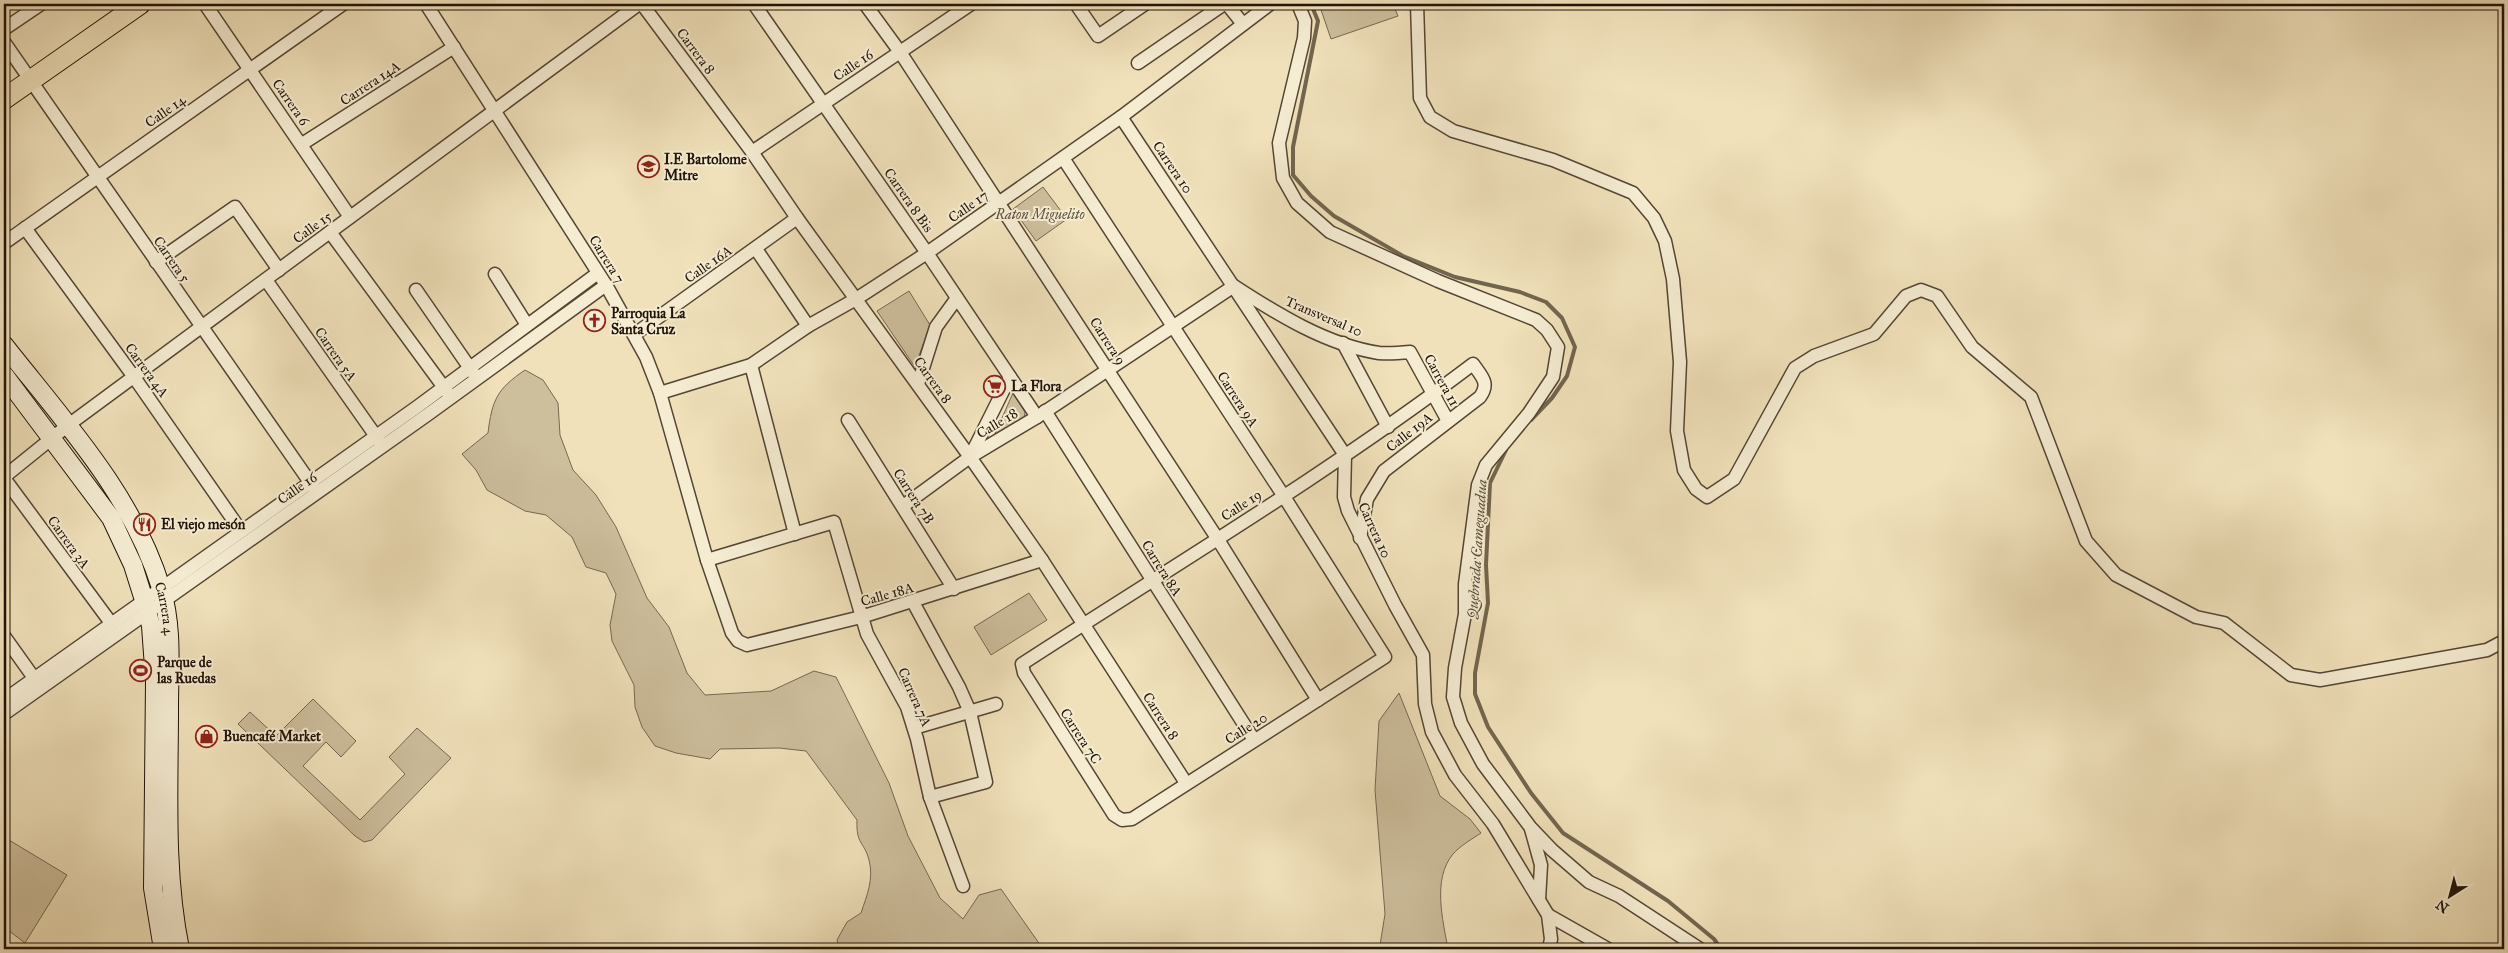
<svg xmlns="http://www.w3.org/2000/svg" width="2508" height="953" font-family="'IM FELL Great Primer',serif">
<rect width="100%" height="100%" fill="#f0e1ba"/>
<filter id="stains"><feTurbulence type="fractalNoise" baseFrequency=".004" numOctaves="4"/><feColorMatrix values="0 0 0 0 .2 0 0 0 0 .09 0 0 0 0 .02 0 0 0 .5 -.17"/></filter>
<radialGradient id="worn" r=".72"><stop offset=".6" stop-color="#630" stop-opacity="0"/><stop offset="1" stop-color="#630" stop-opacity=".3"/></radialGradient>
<g fill="#cdbe9c" stroke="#766852">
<polygon points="1319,4 1393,4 1398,16 1331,39"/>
<polygon points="1043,187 1067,219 1036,241 1013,209"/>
<polygon points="909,291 930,325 915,367 877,311"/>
<path d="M525,370L543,380L558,403L560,435L573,470L596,495L616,527L647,598L669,627L687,673L705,695L771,691L814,671L836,677L889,783L908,836L940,898L963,919L979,895L1001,889L1043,949H839L837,940L847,922L861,913C867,895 874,879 869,860C864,841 856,845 857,820L806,751L779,748L720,749L710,759L676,753L655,746L642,727L635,707L634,685L612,641L610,625L616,594L606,573L586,567L572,537L546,515L525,511L487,490L476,470L462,454L488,433C492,400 497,389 525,370Z"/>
<polygon points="1013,393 1025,412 1024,418 994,436"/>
<polygon points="1029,593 1047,620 991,655 974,627"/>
<path d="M1399,693L1440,796L1470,819L1481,833C1472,839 1460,846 1453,854C1432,879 1443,921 1448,949H1375L1380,945L1385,914L1375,790L1379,721Z"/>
<polygon points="313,699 356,741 341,757 326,742 303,766 360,820 405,774 389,757 417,728 451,758 372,840 364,842 355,836 238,724 250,712 276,736"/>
<polygon points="4,837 67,875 25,943 4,927"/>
</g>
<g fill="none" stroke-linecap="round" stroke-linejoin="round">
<g stroke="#72654e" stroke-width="4">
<polyline points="1311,4 1318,21 1293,147 1293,175 1311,196 1334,216 1403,256 1455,277 1520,292 1546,302 1562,318 1575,347 1567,376 1552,398 1531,420"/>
<polyline points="1506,450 1490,483 1486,565 1488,603 1475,673 1475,694 1488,727 1531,793 1563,833 1668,901 1714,939 1721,949"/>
</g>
<defs>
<g id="minor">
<polyline points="205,4 350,217"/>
<polyline points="426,4 606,285 646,357 660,393 707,560 732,633 738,641 747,645 861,617 1042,560"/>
<polyline points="642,4 752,152 797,218 970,457 1042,560 1186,783"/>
<polyline points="754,4 927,253 1037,417"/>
<polyline points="865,4 900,52 1217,538 1318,700"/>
<polyline points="1076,4 1098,36 1145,4"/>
<polyline points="1227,4 1243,24"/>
<polyline points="1298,4 1305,21 1304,38 1279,143 1283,178 1297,203 1330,232 1438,281 1536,320 1547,330 1558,347 1553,377 1529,413 1486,465 1478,485 1465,584 1465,614 1455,668 1453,697 1461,723 1483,764 1531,828 1552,850 1589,882 1619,896 1700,949"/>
<polyline points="1417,4 1420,98 1430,117 1453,131 1553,160 1633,193 1654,218 1665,241 1673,279 1680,362 1677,431 1684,470 1696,489 1707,497 1734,479 1795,368 1814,356 1874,334 1906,296 1921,290 1937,296 1972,347 2031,397 2086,541 2116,575 2196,617 2224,623 2291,675 2320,680 2487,650 2504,641"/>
<polyline points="4,29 41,4"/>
<polyline points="4,42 314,488"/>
<polyline points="1138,63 1224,4"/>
<polyline points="1121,117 1345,455 1344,497 1348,511 1395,605 1423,655 1425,704 1432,732 1455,775 1493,824 1548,915 1551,939 1549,949"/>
<polyline points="302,144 454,47"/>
<polyline points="752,152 971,4"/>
<path d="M1063,158L1283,495L1385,657L1132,819L1122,820L1114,815L1024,673L1022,664C1173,566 1329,473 1473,364C1482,377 1490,383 1480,397L1384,471L1367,499L1360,538"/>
<polyline points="25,228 134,377 241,531"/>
<polyline points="330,232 448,393"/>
<polyline points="4,243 343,4"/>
<polyline points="756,249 808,326"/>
<polyline points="156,262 235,207 279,270"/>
<polyline points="495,274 527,325"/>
<polyline points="266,280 380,442"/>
<polyline points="416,290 474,374"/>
<polyline points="635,334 797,218"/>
<polyline points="1343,343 1388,427"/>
<polyline points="751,365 795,534"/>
<polyline points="918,384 936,327 957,298"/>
<polyline points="660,393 751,365 808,326 856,299 927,253 1121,117 1270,4"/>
<polyline points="1045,411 1254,740"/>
<polyline points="848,420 954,589"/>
<polyline points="970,457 1010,377"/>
<polyline points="4,477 67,426 639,4"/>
<polyline points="4,478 111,623"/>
<path d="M903,506L970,457L1037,417L1234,286C1277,314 1327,345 1379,353C1389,354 1400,353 1410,352L1448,421"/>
<polyline points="707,560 834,522 867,634 907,707 917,739 930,797 963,886"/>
<polyline points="913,602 959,687 970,712 986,782 930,797"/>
<polyline points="4,636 34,678"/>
<polyline points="4,700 417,407 598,273"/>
<polyline points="4,714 427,415 606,285"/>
<polyline points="914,728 996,704"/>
<polyline points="1531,829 1541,865 1539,900"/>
<polyline points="1548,915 1608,949"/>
</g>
<g id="secondary">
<path id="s1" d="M4,345C63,420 133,495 161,588C173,627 169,668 169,708C169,788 164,871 180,949"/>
<polyline points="4,375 111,518 133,565 144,600 151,626 155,681 153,888 163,949"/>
</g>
<polyline id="primary" points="4,99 140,4"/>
</defs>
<use href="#minor" stroke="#544634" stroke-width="15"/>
<use href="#secondary" stroke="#201307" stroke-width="20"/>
<use href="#primary" stroke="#201307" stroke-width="22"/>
<use href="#minor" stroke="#f5ecd2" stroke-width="12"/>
<use href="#secondary" stroke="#f5ecd2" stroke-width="18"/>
<use href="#primary" stroke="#f0e1ba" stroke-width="20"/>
</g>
<defs>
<symbol id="school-ring" viewBox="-11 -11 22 22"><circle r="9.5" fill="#f5ecd2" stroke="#8f2418" stroke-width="1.5"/><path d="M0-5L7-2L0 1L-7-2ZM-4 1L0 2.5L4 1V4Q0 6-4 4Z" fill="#8f2418"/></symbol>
<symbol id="church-ring" viewBox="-11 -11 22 22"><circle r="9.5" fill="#f5ecd2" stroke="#8f2418" stroke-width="1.5"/><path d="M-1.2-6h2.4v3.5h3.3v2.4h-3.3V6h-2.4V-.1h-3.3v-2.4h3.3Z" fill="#8f2418"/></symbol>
<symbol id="supermarket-ring" viewBox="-11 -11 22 22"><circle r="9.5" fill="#f5ecd2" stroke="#8f2418" stroke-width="1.5"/><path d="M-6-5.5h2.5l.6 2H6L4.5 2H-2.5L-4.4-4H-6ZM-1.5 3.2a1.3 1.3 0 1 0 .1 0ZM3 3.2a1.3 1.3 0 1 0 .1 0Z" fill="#8f2418"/></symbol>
<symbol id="restaurant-ring" viewBox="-11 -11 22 22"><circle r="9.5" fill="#f5ecd2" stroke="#8f2418" stroke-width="1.5"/><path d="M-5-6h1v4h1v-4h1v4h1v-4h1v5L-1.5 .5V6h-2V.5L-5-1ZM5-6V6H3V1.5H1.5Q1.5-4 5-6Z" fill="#8f2418"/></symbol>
<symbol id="stadium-ring" viewBox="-11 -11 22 22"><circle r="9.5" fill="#f5ecd2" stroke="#8f2418" stroke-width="1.5"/><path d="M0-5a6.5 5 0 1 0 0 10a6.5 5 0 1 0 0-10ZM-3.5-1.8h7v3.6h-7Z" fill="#8f2418"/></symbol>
<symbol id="shop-ring" viewBox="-11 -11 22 22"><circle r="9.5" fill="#f5ecd2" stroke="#8f2418" stroke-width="1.5"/><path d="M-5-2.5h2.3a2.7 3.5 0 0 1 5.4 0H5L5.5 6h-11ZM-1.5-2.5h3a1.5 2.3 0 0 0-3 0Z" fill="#8f2418"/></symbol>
</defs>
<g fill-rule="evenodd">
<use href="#school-ring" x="636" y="154" width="25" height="25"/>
<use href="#church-ring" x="582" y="308" width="25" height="25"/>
<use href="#supermarket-ring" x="982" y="374" width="25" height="25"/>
<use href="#restaurant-ring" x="132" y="512" width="25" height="25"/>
<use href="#stadium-ring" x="128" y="658" width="25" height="25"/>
<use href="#shop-ring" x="194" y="724" width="25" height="25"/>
</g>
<g text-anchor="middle" stroke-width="4" stroke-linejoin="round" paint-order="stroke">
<g font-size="14" fill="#201307" stroke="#f5ecd2">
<text transform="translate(696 51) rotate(53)" y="5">Carrera 8</text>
<text transform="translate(853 65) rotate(-34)" y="5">Calle 16</text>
<text transform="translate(370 83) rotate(-33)" y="5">Carrera 14A</text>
<text transform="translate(291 102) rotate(55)" y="5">Carrera 6</text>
<text transform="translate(165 111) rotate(-35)" y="5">Calle 14</text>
<text transform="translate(1173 167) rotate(56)" y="5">Carrera 10</text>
<text transform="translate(909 200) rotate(55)" y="5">Carrera 8 Bis</text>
<text transform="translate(968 206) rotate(-35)" y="5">Calle 17</text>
<text transform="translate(312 227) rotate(-36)" y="5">Calle 15</text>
<text transform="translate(172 259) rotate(55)" y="5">Carrera 5</text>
<text transform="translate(607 259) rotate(58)" y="5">Carrera 7</text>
<text transform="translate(708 264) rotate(-35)" y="5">Calle 16A</text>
<text transform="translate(1324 316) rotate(23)" y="5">Transversal 10</text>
<text transform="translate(1108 341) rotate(57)" y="5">Carrera 9</text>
<text transform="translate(336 354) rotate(55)" y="5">Carrera 5A</text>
<text transform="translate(147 370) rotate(54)" y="5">Carrera 4A</text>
<text transform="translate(933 380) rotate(54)" y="5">Carrera 8</text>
<text transform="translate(1442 380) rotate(61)" y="5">Carrera 11</text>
<text transform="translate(1238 399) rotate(57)" y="5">Carrera 9A</text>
<text transform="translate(997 423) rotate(-31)" y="5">Calle 18</text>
<text transform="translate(1409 432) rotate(-38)" y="5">Calle 19A</text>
<text transform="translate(297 488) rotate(-35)" y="5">Calle 16</text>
<text transform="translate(914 496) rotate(57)" y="5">Carrera 7B</text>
<text transform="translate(1241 505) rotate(-33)" y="5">Calle 19</text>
<text transform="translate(1375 530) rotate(65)" y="5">Carrera 10</text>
<text transform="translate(69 542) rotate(54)" y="5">Carrera 3A</text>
<text transform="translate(1162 568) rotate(58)" y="5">Carrera 8A</text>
<text transform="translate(887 594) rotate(-16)" y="5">Calle 18A</text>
<text dy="5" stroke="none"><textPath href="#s1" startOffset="312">Carrera 4</textPath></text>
<text transform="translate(915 697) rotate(66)" y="5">Carrera 7A</text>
<text transform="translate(1161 716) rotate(57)" y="5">Carrera 8</text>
<text transform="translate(1246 728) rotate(-32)" y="5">Calle 20</text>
<text transform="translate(1081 736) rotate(57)" y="5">Carrera 7C</text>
</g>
<g font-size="14" font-weight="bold" fill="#201307" stroke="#f5ecd2" text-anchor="start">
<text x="664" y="164">I.E Bartolome<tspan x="664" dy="16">Mitre</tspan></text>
<text x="611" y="318">Parroquia La<tspan x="611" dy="16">Santa Cruz</tspan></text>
<text x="1011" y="391">La Flora</text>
<text x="161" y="529">El viejo mesón</text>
<text x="157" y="667">Parque de<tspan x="157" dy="16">las Ruedas</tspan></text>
<text x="223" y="741">Buencafé Market</text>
</g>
<g font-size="14" font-style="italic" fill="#5d4f3b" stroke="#f5ecd2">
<text x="1040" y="219">Raton Miguelito</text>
</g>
<g font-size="15" font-style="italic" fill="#5e503c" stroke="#f5ecd2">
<text transform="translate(1477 549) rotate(-86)" y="5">Quebrada Cameguadua</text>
</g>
</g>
<rect width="2508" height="953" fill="none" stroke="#f0e1ba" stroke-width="20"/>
<rect x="5" y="5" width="2498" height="943" fill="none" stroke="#201307" stroke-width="2.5"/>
<rect x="10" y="10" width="2488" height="933" fill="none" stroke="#201307"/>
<g transform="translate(2450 896) rotate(216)" stroke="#f5ecd2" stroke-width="4" paint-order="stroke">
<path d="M0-4L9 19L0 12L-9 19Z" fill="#201307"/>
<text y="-8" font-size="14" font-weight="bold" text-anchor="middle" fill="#201307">N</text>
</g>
<rect width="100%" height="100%" filter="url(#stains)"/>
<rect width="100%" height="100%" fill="url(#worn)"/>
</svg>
